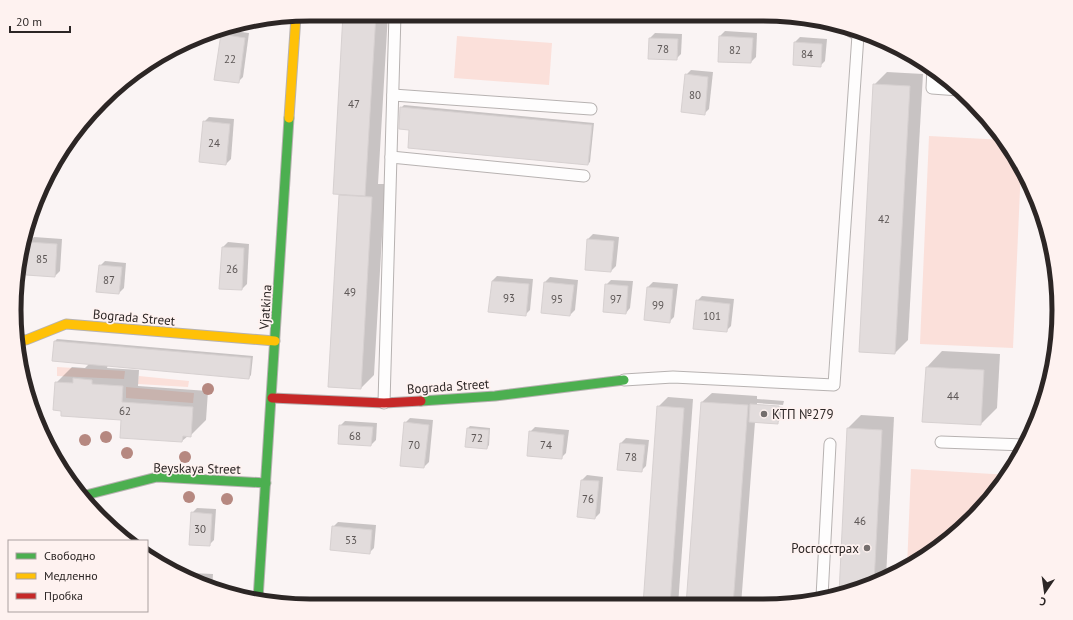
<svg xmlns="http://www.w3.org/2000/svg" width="1073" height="620" font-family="'PT Sans',sans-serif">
<rect width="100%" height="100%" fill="#faf4f4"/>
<g fill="#fbe0da">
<polygon points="457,36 552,43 549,85 454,78"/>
<polygon points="929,136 1005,140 1009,145 1021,167 1013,348 920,344"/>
<polygon points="57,367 125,371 124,379 57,376"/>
<polygon points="139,376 189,381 188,387 138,384"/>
<polygon points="126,387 194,393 193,403 126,398"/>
<polygon points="911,469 1009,475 972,519 907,568"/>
</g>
<g fill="#0003">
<polygon points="344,14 388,14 378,184 385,184 374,375 361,388 329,386 340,193"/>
<polygon points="226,30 249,33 243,77 238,82 222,35"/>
<polygon points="725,31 757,33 756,57 751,62 720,36"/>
<polygon points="655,33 682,34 681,54 676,59 649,58 650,38"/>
<polygon points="800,37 827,39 825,61 820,66 795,42"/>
<polygon points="691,70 713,72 709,109 704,114 686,75"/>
<polygon points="887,72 923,74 908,340 895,353 860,351 874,85"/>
<polygon points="404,105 594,123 590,162 588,164 410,129 401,108"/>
<polygon points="209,117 234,119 231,159 226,164 204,122"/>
<polygon points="593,234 619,237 616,266 611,271 588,239"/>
<polygon points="34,237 62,239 60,271 55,276 29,242"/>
<polygon points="228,242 249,244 247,284 242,289 223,247"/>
<polygon points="105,261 126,263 124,288 119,293 100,266"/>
<polygon points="497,276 533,279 530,310 525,315 492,281"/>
<polygon points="550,277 578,280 575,310 570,315 545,282"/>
<polygon points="611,280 633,281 630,308 626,313 606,285"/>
<polygon points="653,282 678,284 674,317 669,322 645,320 648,287"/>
<polygon points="702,296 734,299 731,326 726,331 697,301"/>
<polygon points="57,339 253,356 251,375 249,378 108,365 107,368 139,370 138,386 208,391 206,420 190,436 188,436 182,441 122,419 56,383 72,367 85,368 89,364 55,341"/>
<polygon points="942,351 1000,354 997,408 981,424 924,421 927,367"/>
<polygon points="712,393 757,396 757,399 784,401 783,405 757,403 757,405 783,407 782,418 777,423 755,422 741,605 687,605 702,402"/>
<polygon points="668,397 693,399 678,605 644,605 658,407"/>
<polygon points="861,415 894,417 886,578 858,590 840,594 848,428"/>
<polygon points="410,418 433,420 429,462 424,467 405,423"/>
<polygon points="345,421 377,423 376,440 371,445 340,426"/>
<polygon points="470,426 490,428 489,445 487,448 468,428"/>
<polygon points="535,427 569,430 566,453 561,458 530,432"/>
<polygon points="626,438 649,440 646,466 641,471 619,469 621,443"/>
<polygon points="587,475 603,477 600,513 595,518 582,480"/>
<polygon points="197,508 216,509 214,540 209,545 192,513"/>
<polygon points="338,522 376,525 374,548 369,553 333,527"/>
<polygon points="191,573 213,574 212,589 187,577"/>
</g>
<g fill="#e2dcdc" stroke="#d7d1d1">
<polygon points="343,14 376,14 365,196 333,194"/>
<polygon points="221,34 245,38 239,83 214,80"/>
<polygon points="719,36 753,38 751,63 718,62"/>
<polygon points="649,38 678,39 677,60 648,59"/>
<polygon points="794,42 822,44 821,67 793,65"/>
<polygon points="685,74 708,77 705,115 681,112"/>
<polygon points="873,84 910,86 895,354 859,352"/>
<polygon points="400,107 592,125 588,165 408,148 409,130 399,129"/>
<polygon points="203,121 230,124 226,165 199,162"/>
<polygon points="339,195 372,197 361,389 328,387"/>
<polygon points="587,239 614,241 611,272 585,270"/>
<polygon points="28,242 57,244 55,277 26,275"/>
<polygon points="222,247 244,248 242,290 219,289"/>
<polygon points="99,265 122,267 119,294 96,292"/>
<polygon points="492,281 529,284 526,316 488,312"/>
<polygon points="544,282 574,285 570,316 541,313"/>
<polygon points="605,284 628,286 626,314 603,312"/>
<polygon points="647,287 673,289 670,323 644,320"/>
<polygon points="696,300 730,304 727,332 693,329"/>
<polygon points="54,341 251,358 249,379 52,361"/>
<polygon points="926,367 984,370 981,425 922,422"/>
<polygon points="73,378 92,380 92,384 123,386 122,402 193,407 191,437 183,436 182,442 120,438 121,420 61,416 61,411 53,410 55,382 73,383"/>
<polygon points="701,402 748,405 733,605 686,605"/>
<polygon points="750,404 779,406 778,424 749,422"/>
<polygon points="657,406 684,408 670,605 643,605"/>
<polygon points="404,422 429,425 424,468 400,466"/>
<polygon points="339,425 373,427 371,446 338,444"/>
<polygon points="467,428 489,430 487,449 465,447"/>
<polygon points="847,428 882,430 874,583 858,590 839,594"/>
<polygon points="529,431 564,435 562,459 527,456"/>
<polygon points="620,443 645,445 642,472 617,470"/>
<polygon points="581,480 599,481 595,519 577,517"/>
<polygon points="191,512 212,514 210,546 189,545"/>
<polygon points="332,526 372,530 370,554 330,550"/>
<polygon points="190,578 208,579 208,587"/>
</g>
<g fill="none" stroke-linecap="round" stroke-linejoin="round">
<defs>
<g id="lane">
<polyline points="858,30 858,35 871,36"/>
<polyline points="933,68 932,88 959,90"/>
<polyline points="393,95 591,109"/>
<polyline points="391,157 584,176"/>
<polyline points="624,380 673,377 834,385 858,35 842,26"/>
<polyline points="384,403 395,14"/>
<polyline points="941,442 1025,445"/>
<polyline points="822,597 830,444"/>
</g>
<g id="fast">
<polyline points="421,401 495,396 624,380"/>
<polyline points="82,496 157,477 266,483"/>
<polyline points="258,599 289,118"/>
</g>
<g id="slow">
<polyline points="289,118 296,16"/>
<polyline points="17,339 26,340 66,324 275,341"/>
</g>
<polyline id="jam" points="272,398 384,403 421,401"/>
</defs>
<use href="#lane" stroke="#b7b2b1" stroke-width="13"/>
<use href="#fast" stroke="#b7b2b1" stroke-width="11"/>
<use href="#slow" stroke="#b7b2b1" stroke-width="11"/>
<use href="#jam" stroke="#b7b2b1" stroke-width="11"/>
<use href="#lane" stroke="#fefdfd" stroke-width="11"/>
<use href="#fast" stroke="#4caf50" stroke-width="9"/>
<use href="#slow" stroke="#ffc107" stroke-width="9"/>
<use href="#jam" stroke="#c62828" stroke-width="9"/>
</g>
<g fill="#b68880">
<circle cx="208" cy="389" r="6"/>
<circle cx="106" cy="437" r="6"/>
<circle cx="85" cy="440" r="6"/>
<circle cx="127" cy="453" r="6"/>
<circle cx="185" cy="457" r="6"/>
<circle cx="189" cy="497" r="6"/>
<circle cx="227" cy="499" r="6"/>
</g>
<g fill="#746e6d" stroke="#fef2f0" stroke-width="1.5">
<circle cx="764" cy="414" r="4"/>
<circle cx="867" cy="548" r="4"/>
</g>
<g text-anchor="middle" stroke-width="3.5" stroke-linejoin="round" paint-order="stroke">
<g font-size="11" fill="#5c5655">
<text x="663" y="53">78</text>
<text x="735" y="54">82</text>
<text x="807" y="58">84</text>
<text x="230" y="63">22</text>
<text x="695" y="99">80</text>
<text x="354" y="108">47</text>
<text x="214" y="147">24</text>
<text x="884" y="223">42</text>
<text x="42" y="263">85</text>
<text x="232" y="273">26</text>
<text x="109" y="284">87</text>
<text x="350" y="296">49</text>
<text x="509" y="302">93</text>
<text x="557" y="303">95</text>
<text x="616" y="303">97</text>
<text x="658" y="309">99</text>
<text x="712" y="320">101</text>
<text x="953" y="400">44</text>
<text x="125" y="415">62</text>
<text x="355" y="440">68</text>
<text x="477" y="442">72</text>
<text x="414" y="449">70</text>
<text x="546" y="449">74</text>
<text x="631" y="461">78</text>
<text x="588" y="503">76</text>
<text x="860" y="525">46</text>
<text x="200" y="533">30</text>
<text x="351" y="544">53</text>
</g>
<g font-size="13" fill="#2c2625" stroke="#fef2f0">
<text transform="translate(265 307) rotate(-86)" y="5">Vjatkina</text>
<text transform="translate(134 317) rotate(5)" y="5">Bograda Street</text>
<text transform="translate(448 386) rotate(-4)" y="5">Bograda Street</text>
<text transform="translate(197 468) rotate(1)" y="5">Beyskaya Street</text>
</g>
<g font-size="13" fill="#2c2625" stroke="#fef2f0" text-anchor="start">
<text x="772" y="419">КТП №279</text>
<text x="859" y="553" text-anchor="end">Росгосстрах</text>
</g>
</g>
<path d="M0 0H1073V620H0ZM310 21H763A289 289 0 0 1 1052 310V310A289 289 0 0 1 763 599H310A289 289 0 0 1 21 310V310A289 289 0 0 1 310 21Z" fill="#fef2f0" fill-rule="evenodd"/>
<path fill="none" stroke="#2c2625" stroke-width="5" d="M310 21H763A289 289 0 0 1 1052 310V310A289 289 0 0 1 763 599H310A289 289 0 0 1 21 310V310A289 289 0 0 1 310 21Z"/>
<rect x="8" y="540" width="140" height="72" fill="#fef2f0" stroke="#aaa09f"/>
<rect x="16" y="553" width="20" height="6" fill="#4caf50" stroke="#aaa09f"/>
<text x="44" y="560" font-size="12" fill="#2c2625">Свободно</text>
<rect x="16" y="573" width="20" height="6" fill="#ffc107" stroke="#aaa09f"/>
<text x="44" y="580" font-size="12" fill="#2c2625">Медленно</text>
<rect x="16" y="593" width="20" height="6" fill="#c62828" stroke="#aaa09f"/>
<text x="44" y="600" font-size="12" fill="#2c2625">Пробка</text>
<g transform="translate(1045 592) rotate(193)" stroke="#fef2f0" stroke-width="3" paint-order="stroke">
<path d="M0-3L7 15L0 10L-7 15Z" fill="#2c2625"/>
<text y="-6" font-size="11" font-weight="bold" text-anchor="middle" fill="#2c2625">С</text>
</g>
<path d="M10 26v6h60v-6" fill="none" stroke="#2c2625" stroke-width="2"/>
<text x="16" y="26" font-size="12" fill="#2c2625" stroke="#fef2f0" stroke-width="3" paint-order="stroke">20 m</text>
</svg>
